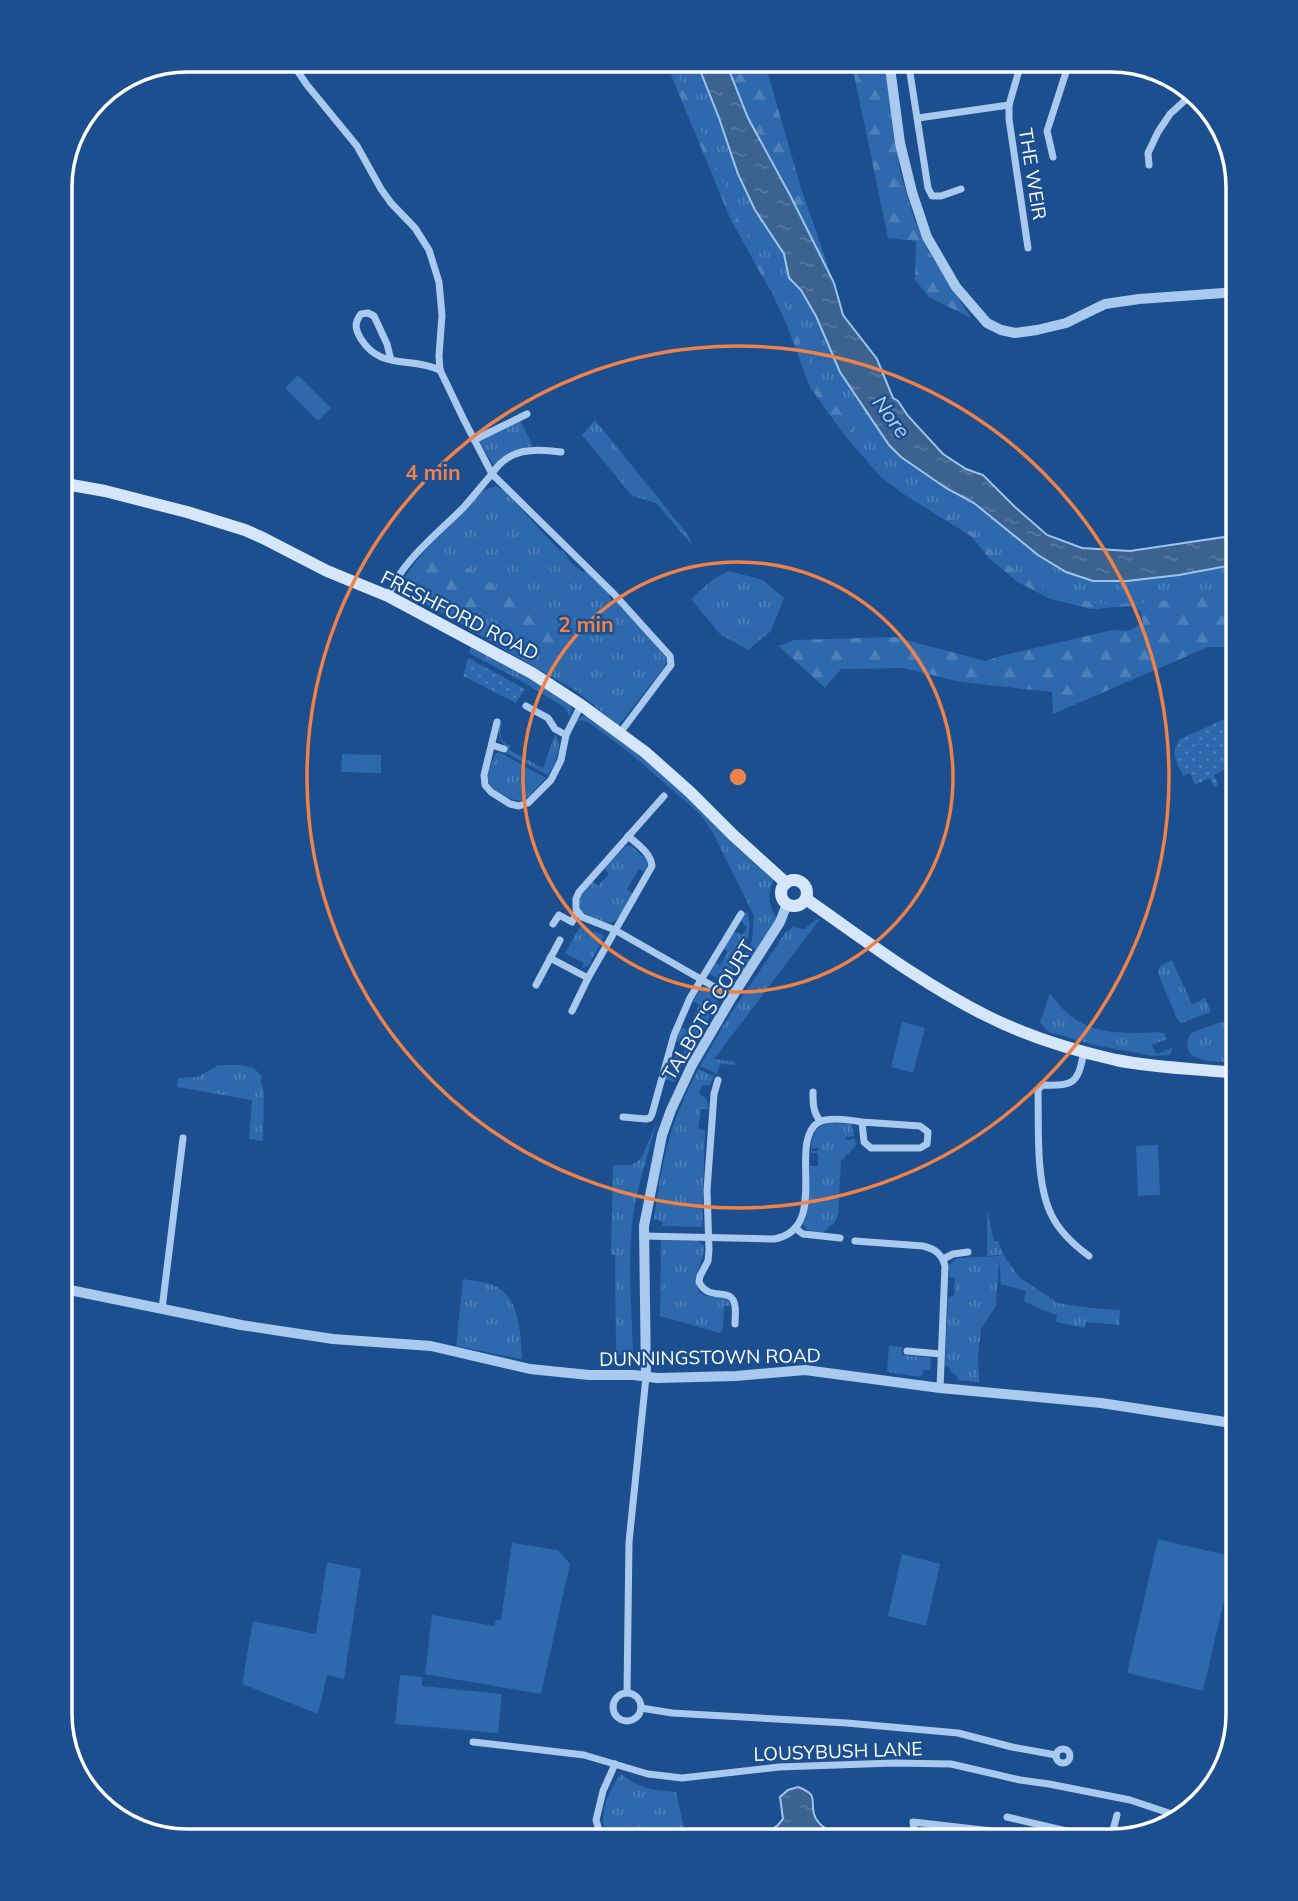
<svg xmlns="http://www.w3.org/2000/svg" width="1298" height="1901" font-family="Mulish,sans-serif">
<defs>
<pattern id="grass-tufts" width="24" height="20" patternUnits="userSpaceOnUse" patternTransform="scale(1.75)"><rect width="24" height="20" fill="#2e69ad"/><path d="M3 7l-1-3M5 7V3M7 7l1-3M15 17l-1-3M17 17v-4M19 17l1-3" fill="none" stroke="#4d80b9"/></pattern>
<pattern id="forest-firs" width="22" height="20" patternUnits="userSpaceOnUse" patternTransform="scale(1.75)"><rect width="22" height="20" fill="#2e69ad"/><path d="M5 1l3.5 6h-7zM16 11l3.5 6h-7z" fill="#4d80b9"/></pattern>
<pattern id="garden-dots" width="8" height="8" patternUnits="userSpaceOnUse" patternTransform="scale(1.75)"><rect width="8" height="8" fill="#2e69ad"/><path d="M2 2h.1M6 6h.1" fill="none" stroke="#4d80b9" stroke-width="1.8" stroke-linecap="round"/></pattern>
<pattern id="water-ripples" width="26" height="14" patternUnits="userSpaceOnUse" patternTransform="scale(1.75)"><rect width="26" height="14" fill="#3c6290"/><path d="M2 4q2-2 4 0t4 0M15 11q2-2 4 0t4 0" fill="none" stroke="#597aa1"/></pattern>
</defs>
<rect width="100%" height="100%" fill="#1b4f8f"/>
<g fill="url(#grass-tufts)">
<polygon points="665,60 696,60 719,118 738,174 755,210 784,254 789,278 801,290 816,316 840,372 946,488 974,503 1038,555 1093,581 1127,581 1179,575 1238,564 1238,593 1092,609 1051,599 1018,582 989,558 971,536 902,493 880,476 843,433 810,387 787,325 775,298 731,220"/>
<path d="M520,420L533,446C516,450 505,452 493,465L479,441Z"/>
<polygon points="595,420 688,535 692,545 656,503 632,496 582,435"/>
<path d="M496,486L507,492V494L560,551L563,550C565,552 566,555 567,557C570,563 578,568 583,572L586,570L610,594L609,597L613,602L617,601L622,609H625L666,658L667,661L663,669L618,726L578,692L397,587L399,585L407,587L432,578L448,601L460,608H478L549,653L495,588L446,553L420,556L482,491Z"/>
<polygon points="729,571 763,580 784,598 771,631 748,650 720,634 691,599 712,580"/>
<polygon points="471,646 541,684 571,706 572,710 569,718 568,713 564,707 518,679 469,653"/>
<path d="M584,716L588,717L637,752L694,802L739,849L774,879C767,894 768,907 778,920L739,977L735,975L752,940L754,916L712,831L700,814L630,753L588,722L581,720L576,723L580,717Z"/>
<path d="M500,722L502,723C499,734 500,741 510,746L509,750L543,768L555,734C564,746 555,764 548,775L504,752L507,747C499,741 497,732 500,722Z"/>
<path d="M499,752L546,778L524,801C513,802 487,790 488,777C488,770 493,761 495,754Z"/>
<path d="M630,845L646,859L648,863L644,872L639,869L627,889L633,894C615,924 618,931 582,912C576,900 585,890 593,881L598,886L609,874L604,868L625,847Z"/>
<path d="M747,912C756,934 739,957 729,976H724L719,979L708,973L714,962L720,965L728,952L723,948L734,932L744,934L747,927L741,921L743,914Z"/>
<polygon points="820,919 714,1059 735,1062 735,1065 720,1064 717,1074 700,1066 724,1024 785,933 793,927 804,929 816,920"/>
<polygon points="580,927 590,929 589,934 593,935 594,931 604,936 589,965 582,968 584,963 565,953"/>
<polygon points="1172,960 1192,1004 1202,1000 1202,998 1205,998 1211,1012 1181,1023 1177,1019 1158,973 1160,966"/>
<path d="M702,987H706L716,992L718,1000L717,1005L690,1050L674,1082L665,1079L668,1072L673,1073L677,1064L670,1061L672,1058L682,1056L685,1050C674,1043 676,1038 681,1027L687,1030L699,1005L693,1001Z"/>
<path d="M1050,993C1072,1024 1092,1032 1131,1033C1142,1034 1153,1031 1164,1033L1167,1039L1152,1045L1156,1054L1172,1048L1171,1053L1169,1055L1153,1056L1099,1046L1048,1032L1040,1022Z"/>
<path d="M1238,1019V1063C1220,1061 1174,1065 1191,1033L1218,1023Z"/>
<polygon points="218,1065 240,1065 254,1068 262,1077 261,1082 264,1092 263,1141 249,1139 252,1100 177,1087 178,1078 198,1077"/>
<path d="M698,1069L714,1076L710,1085L702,1086L699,1094C707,1098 708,1100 708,1109H701L698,1129L705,1130L702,1227L662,1226L663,1223L656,1219L654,1221V1219C658,1191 662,1163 670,1136C676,1113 688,1091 698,1069Z"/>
<path d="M657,1122C648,1153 638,1184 633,1216C627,1261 632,1310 633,1355H616L615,1255L611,1254L613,1165H631L641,1159Z"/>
<path d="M831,1123L852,1124L854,1136L846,1137V1140L855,1139L856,1146L841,1161L838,1216L833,1225L829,1226L827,1230L821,1233L807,1230L803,1224L807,1217L810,1166H818V1153H811V1151H816L819,1149L818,1148L811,1149C812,1134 816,1125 831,1123Z"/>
<polygon points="987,1210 994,1241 998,1241 1004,1256 1020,1278 1058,1303 1091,1308 1120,1310 1119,1325 1086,1322 1085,1328 1056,1322 1057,1315 1040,1309 1024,1301 1026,1291 1001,1284 999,1259 996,1306 981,1329 978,1356 979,1382 958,1380 956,1375 950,1371 949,1367 945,1366 948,1297 954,1296 955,1277 949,1277 949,1265 957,1258 1000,1256 999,1255 987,1256"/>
<path d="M661,1240L698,1241L704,1246C705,1261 691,1278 698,1290C707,1303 727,1290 731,1306H724L723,1329L720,1333L660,1316Z"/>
<path d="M463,1279C473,1281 488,1282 497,1287C520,1300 521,1335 522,1359L456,1346Z"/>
<polygon points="889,1346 902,1347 902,1355 931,1358 930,1370 924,1370 921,1377 887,1372"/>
<path d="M621,1774C640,1789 652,1790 676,1792L687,1841H608C597,1818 606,1794 621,1774Z"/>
</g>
<g fill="url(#forest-firs)">
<polygon points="665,60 672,60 737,217 768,275 767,285 731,220"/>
<polygon points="725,60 764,60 801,188 834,283 791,197 748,118"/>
<polygon points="851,60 885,60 900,172 914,218 927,249 971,318 929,297 915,280 916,241 888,238"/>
<polygon points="770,289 775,291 774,294 781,296 803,349 823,385 863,447 885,471 903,486 972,532 981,539 993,553 1023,576 1054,592 1093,603 1130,604 1238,593 1238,647 1208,647 1053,714 1052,692 961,682 903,668 841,669 825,688 779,646 794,640 895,637 985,661 1001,656 1112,630 1128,631 1143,623 1140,611 1130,606 1092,609 1051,599 1018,582 989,558 971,536 902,493 880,476 843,433 810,387 787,325"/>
<path d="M446,553L555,627C562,637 563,644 556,654L549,653L479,608H460L448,601L432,578L407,587L399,585L420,556Z"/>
</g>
<g fill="url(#garden-dots)">
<polygon points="468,658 525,689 516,703 463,676"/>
<path d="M1227,718L1238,721V763L1214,775L1218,785L1214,787L1210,778L1195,785L1190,773L1183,776C1177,762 1169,753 1180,739Z"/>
</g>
<g fill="#2e69ad">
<polygon points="298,375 331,408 318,421 285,388"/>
<polygon points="342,754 381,755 381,773 341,772"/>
<polygon points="902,1022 925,1028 913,1073 891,1067"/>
<polygon points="1158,1145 1160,1195 1138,1196 1136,1146"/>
<polygon points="1158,1539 1234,1557 1203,1691 1127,1673"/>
<polygon points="512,1543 558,1550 570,1564 541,1694 425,1674 432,1615 494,1626 496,1620 501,1620"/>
<polygon points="902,1554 940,1564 926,1626 888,1616"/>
<polygon points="327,1562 361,1569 344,1679 327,1675 318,1714 242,1684 253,1621 316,1634"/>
<polygon points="400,1675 422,1677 422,1686 502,1694 498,1733 395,1724"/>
</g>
<g fill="url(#water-ripples)" stroke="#9cc4f0" stroke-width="2">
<polygon points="696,60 725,60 748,118 791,197 834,283 843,315 877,359 893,398 898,401 908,416 943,454 966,469 983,475 1015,507 1047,535 1082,548 1130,551 1238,535 1238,564 1179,575 1127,581 1093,581 1066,572 1038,555 974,503 946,488 901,457 889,445 840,372 816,316 801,290 789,278 784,254 755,210 738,174 719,118"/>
<path d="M798,1787C819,1795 810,1799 814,1814C818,1829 840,1836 852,1841H757L778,1825L783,1819L780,1797L788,1790Z"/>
</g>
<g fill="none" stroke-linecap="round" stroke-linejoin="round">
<g stroke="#a9c9ee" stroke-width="7">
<path d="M290,60L307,85L357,146L381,189L391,203L415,228L429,250L439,282L442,315L439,356L440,370L464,420L492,474C508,448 534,448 561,452"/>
<polyline points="1022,60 1009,105 1009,119 1028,248"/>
<polyline points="910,73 928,188 932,196 941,196 961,189"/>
<polyline points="918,118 1009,105"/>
<polyline points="1053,157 1047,131 1070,60"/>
<polyline points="1149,165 1148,153 1158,132 1170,114 1193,93"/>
<path d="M391,360L387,344L374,316L368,313L361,314C354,323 355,329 361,339C381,371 411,356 440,370"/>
<polyline points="474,440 527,414"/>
<path d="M388,596C402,561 436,535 463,508C473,497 482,485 492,474L614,594L670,656L671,665L620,733"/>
<polyline points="526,706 548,718 555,729 566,735"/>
<polyline points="497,722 484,775 485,785 491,792 510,804 519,806 528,803 551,780 561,760 566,735 581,705"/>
<polyline points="492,745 504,749"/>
<polyline points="664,796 579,892 576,899 576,909 582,917 615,930 732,997"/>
<polyline points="553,924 559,915 572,922 577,912"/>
<polyline points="550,958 588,978"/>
<polyline points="536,985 560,940"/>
<path d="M572,1011L588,978L652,866C651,853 637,844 628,836"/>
<path d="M1084,1051C1078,1084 1074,1086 1042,1085L1038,1090C1039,1127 1035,1183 1052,1216C1060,1232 1074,1245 1089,1256"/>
<path d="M718,1080L714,1094L707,1190L709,1250L708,1261L700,1276L699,1282C709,1303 732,1285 735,1306C736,1312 735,1319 735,1324"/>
<path d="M813,1092C813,1104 813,1112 820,1121"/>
<polyline points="623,1117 646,1119 650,1118 652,1114 674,1035 690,998 741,914"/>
<polyline points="795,1228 803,1234 840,1238"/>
<path d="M643,1236L774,1239C832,1229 786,1141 819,1122C829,1117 851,1120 862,1122L864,1142L871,1148H920L927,1144L928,1132L920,1126L862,1122"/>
<path d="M855,1241L923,1246C935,1249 942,1254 945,1266L940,1388"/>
<polyline points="943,1259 953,1254 968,1252"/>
<polyline points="162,1309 183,1138"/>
<polyline points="907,1351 941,1354"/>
<polyline points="627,1692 629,1542 646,1377"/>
<circle cx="627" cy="1707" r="14"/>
<polyline points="641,1708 672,1713 847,1723 958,1733 1012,1747 1056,1755"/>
<polyline points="473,1742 584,1755 648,1774 682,1778 779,1767 894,1763 951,1764 1020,1780 1049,1784 1130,1800 1181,1817"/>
<circle cx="1063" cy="1756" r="7"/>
<polyline points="1007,1817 1109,1841"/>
<polyline points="602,1841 596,1820 603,1791 615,1764"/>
<polyline points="916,1841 913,1822 1001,1832"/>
<polyline points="1110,1841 1117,1815"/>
</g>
<g stroke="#a9c9ee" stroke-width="10">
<polyline points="889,60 900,143 912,192 927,237 956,287 987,323 1001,330 1015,333 1037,330 1066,323 1105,304 1139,299 1238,292"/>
<polyline points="60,1288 241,1325 333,1339 431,1346 530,1369 589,1375 634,1375 657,1378 736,1376 805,1370 940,1388 1101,1403 1238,1424"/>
<polyline points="646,1377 644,1226 662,1135 671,1110 692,1065 732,997 780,922 787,904"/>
</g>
<g stroke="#d6e6fa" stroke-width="12">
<polyline points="60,483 105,491 187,512 245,530 263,538 327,571 388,596 532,673 581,705 645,752 690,792 733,835 786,883"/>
<circle cx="794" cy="893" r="13"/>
<path d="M806,899C865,940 921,983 985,1015C1026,1036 1072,1050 1116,1060C1156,1068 1198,1069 1238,1073"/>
</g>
</g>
<g fill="none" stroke="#ee8249" stroke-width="3.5">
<circle cx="738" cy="777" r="215"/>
<circle cx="738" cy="777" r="431"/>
</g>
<g text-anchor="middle" stroke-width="5" stroke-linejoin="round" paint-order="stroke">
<g font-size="19" fill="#fff" stroke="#1b4f8f">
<text transform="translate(1033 174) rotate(81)" y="7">THE WEIR</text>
<text transform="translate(460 615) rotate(27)" y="7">FRESHFORD ROAD</text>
<text transform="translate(708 1010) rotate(-59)" y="7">TALBOT'S COURT</text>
<text transform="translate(710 1357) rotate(-1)" y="7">DUNNINGSTOWN ROAD</text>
<text transform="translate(838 1751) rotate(-2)" y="7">LOUSYBUSH LANE</text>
</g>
<g font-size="21" font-style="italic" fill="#b5d3f5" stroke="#1b4f8f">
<text transform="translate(891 417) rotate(53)" y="7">Nore</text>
</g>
</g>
<path d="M0 0H1298V1901H0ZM187 72H1111A115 115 0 0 1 1226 187V1714A115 115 0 0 1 1111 1829H187A115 115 0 0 1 72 1714V187A115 115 0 0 1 187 72Z" fill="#1b4f8f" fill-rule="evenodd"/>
<path fill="none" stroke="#fff" stroke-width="3.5" d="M187 72H1111A115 115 0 0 1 1226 187V1714A115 115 0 0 1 1111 1829H187A115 115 0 0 1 72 1714V187A115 115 0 0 1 187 72Z"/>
<circle cx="738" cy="777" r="10" fill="#ee8249" stroke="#1b4f8f" stroke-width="3.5"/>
<g font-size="21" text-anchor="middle" font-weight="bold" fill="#ee8249" stroke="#1b4f8f" stroke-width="5" stroke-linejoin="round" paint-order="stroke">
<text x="433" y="480">4 min</text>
<text x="586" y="632">2 min</text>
</g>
</svg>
